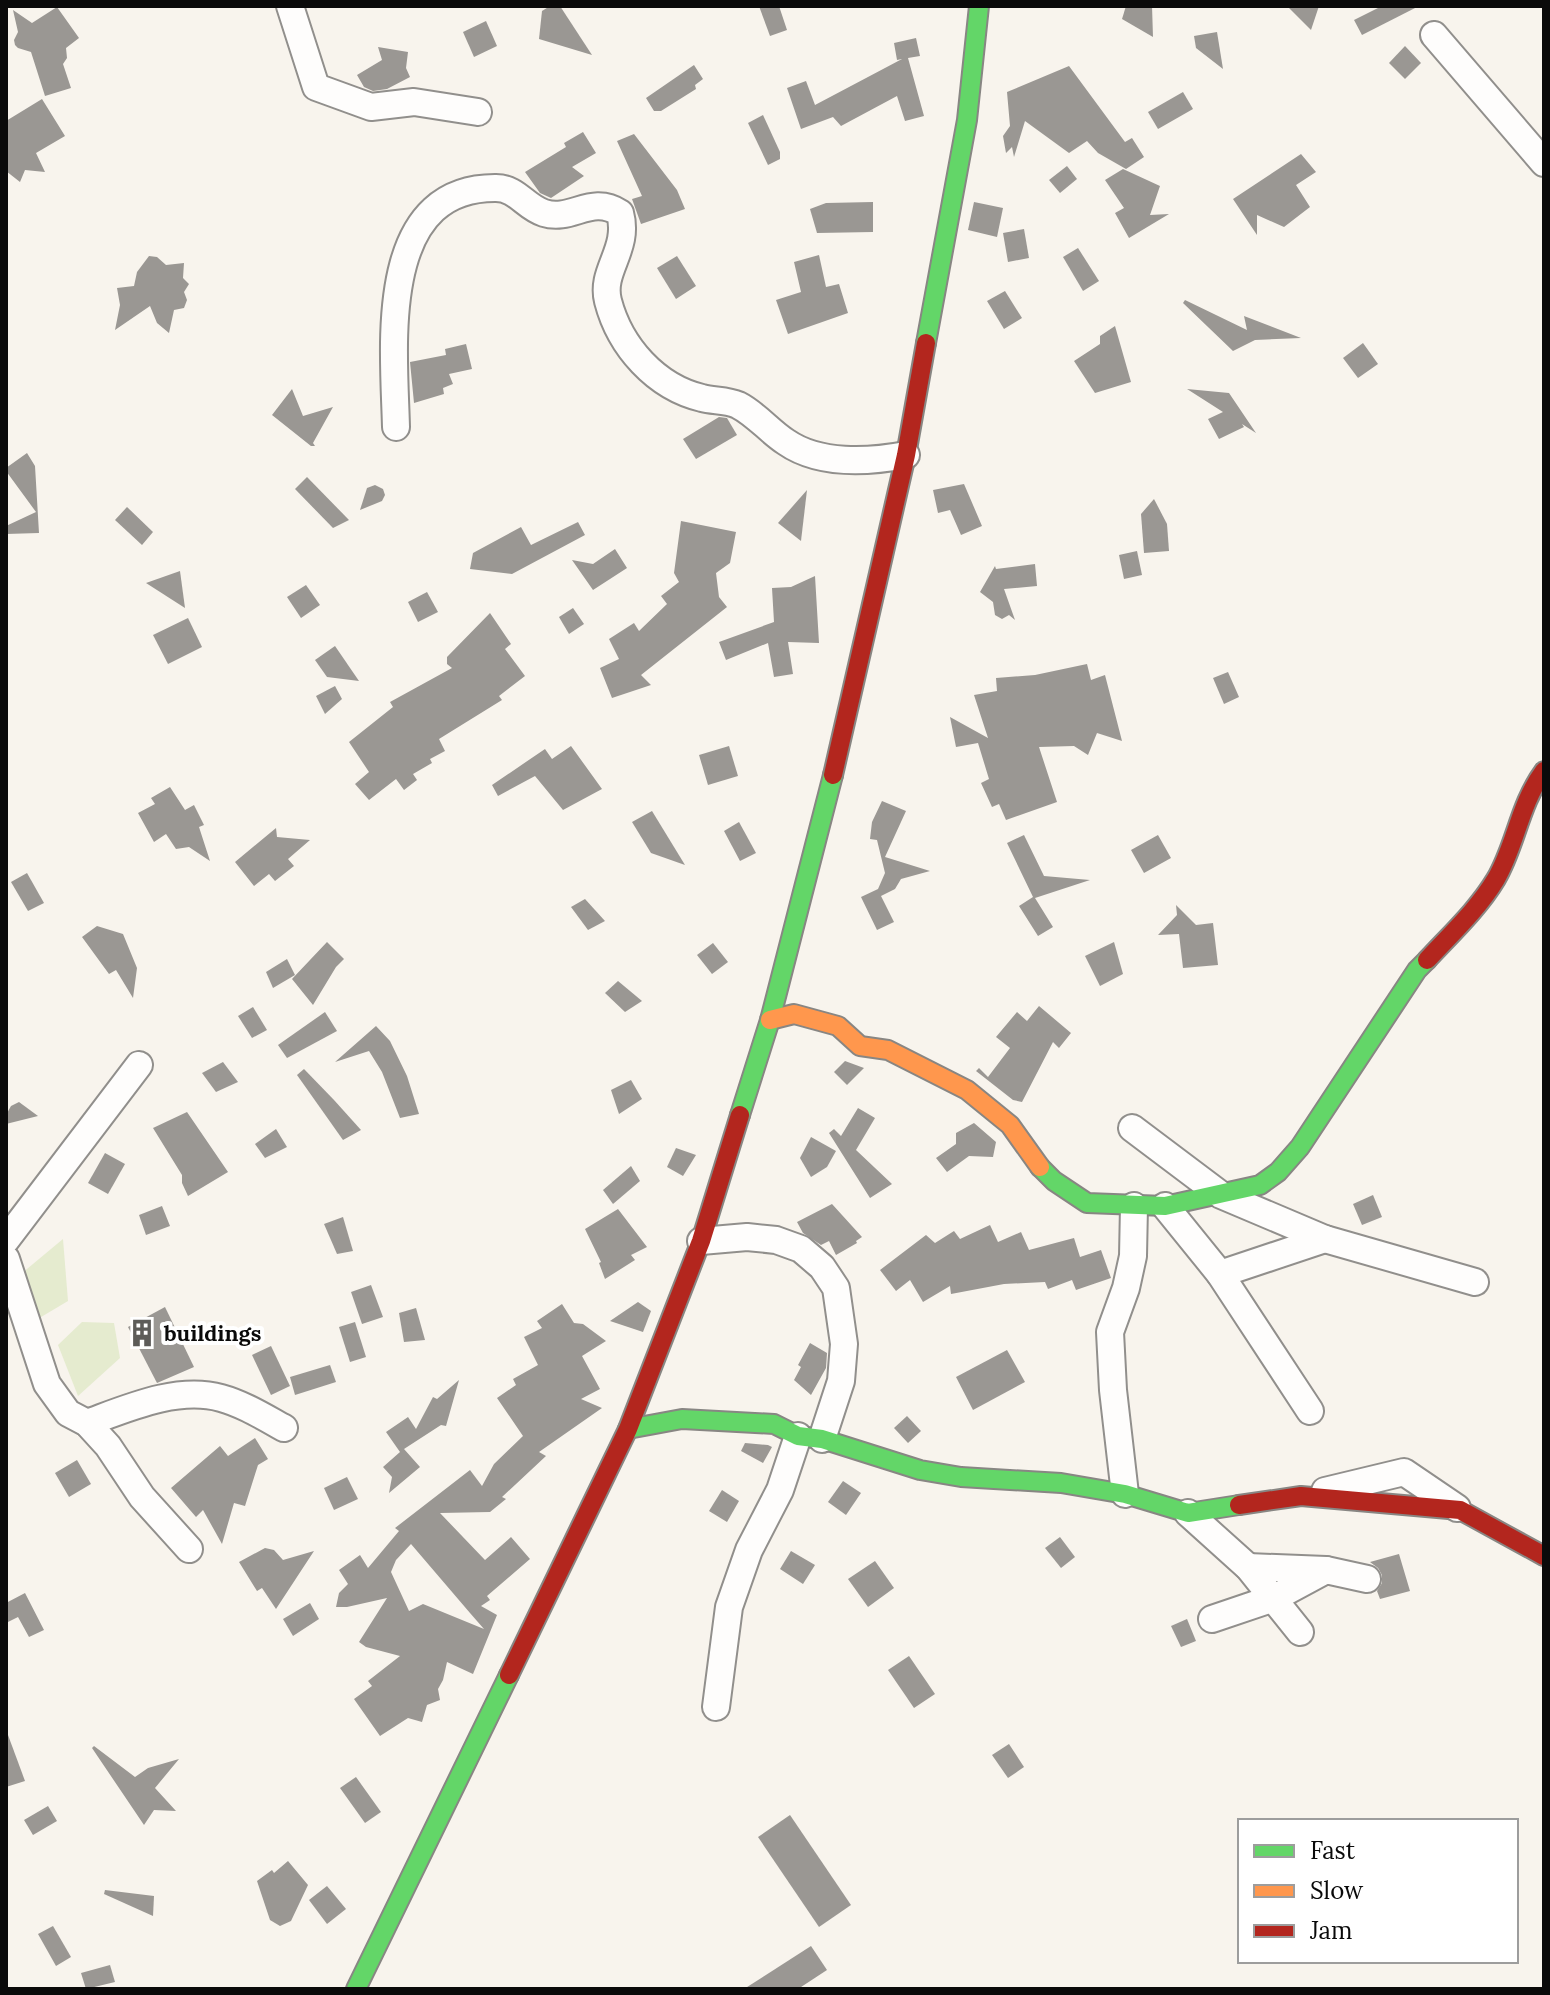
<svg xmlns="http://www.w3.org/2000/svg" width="1550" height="1995" font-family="Lora,serif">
<rect width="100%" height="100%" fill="#f8f4ed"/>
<g fill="#e5ebcf">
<polygon points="63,1239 68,1301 31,1323 21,1274"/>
<polygon points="82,1322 114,1323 120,1358 78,1396 58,1345"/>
</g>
<g fill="#9a9793" fill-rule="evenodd">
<polygon points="550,6 560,6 592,55 539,39 542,11"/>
<polygon points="759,6 779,6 787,30 770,36"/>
<polygon points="1126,6 1152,6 1153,37 1122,19"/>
<polygon points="1287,6 1319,6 1311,30"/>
<polygon points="1382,6 1419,6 1362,35 1354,20"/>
<polygon points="57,7 79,38 66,48 67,58 63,64 71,88 45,96 31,52 18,48 15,45 14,40 18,32 13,10 32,23"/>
<polygon points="486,21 497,46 474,57 463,32"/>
<polygon points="1217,32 1223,69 1196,48 1194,36"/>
<polygon points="916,38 920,56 908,58 924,116 905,121 897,96 841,126 833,117 801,129 787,88 806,81 815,105 902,59 897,60 894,43"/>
<polygon points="1405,46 1421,63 1405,79 1389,63"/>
<polygon points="378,47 408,52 406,68 410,77 387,89 373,91 364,87 357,75 382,60"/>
<polygon points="694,65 703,79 695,85 696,89 661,111 654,111 646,98"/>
<polygon points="1069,66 1125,142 1132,138 1144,157 1126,169 1098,153 1087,141 1069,153 1025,121 1014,157 1012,147 1006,153 1003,136 1010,126 1007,92"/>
<polygon points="1183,92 1193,109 1158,129 1148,112"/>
<polygon points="42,99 65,136 36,153 45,172 25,170 20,182 6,171 6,121"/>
<polygon points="763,115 780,152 780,159 768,165 748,123"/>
<polygon points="583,132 596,153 572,167 584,176 551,198 540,193 525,172 566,147 564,143"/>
<polygon points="634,134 677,190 685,209 641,224 632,199 642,196 617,141"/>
<polygon points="1301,154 1316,172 1296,185 1310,207 1284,227 1257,215 1257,235 1233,199"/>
<polygon points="1067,166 1077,179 1060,193 1049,180"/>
<polygon points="1123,169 1160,186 1150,215 1169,214 1129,238 1115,213 1124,208 1105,180"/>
<polygon points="873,202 873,232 817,233 810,209 826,203"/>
<polygon points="974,202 1003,208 997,237 968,230"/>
<polygon points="1024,229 1029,258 1008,262 1003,233"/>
<polygon points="1078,248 1099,281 1083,291 1063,257"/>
<polygon points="819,255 826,287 839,284 848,313 788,334 776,300 801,292 794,262"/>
<polygon points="149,256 157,257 166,265 184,263 183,278 189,284 184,292 187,300 184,308 174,310 169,333 157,323 150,306 115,330 120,305 117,288 134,286 137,272"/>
<polygon points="677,256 696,286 676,299 657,268"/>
<polygon points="1005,291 1022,318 1004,329 987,301"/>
<polygon points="1185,300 1247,330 1244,316 1301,338 1255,340 1233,351 1183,303"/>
<polygon points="1115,326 1131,382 1095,393 1074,361 1100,344 1100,336"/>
<polygon points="1363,343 1378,364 1358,378 1343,358"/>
<polygon points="466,344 472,369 449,374 453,384 443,388 444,394 414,403 410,362 446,355 445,349"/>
<polygon points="292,389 303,416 333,407 313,443 315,446 311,446 272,415"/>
<polygon points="1187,389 1229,393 1256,433 1242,424 1244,427 1219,439 1208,419 1223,412"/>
<polygon points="719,417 727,418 737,435 696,459 683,439"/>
<polygon points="27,453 35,466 39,533 6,534 6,526 36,512 6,471 6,468"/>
<polygon points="307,477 349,520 333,528 295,489"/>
<polygon points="964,484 982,526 961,535 950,510 938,513 933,490"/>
<polygon points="375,485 383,489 385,495 382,501 360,510 367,488"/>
<polygon points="807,490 801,541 778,523"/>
<polygon points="1154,499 1167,524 1169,551 1144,553 1141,514"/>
<polygon points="127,507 153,532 142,545 115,520"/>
<polygon points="681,521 736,532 730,563 716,573 719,597 727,607 641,675 651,685 612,698 600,668 619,659 609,639 634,623 639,631 667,604 661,596 679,582 674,573"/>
<polygon points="578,522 585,535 512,574 470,569 473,553 521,527 531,545"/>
<polygon points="615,549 627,568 593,590 572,560 593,564"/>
<polygon points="1137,551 1142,575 1124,579 1119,555"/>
<polygon points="1035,564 1037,586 1004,589 1015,620 1009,615 1002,619 995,615 993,602 980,592 995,566 996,569"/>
<polygon points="180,571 185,608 146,583"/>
<polygon points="815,576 819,643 788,642 793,674 774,677 768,643 726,660 719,642 774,622 772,588 791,587"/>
<polygon points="306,585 320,605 301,618 287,597"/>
<polygon points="427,592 438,612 418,622 408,602"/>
<polygon points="573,608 584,624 569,634 559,617"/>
<polygon points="490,613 511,644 505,649 525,676 499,696 502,700 439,739 445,751 430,759 432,763 413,774 417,780 404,790 396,779 369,800 355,784 369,772 349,742 393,707 390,702 452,668 447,664 447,657"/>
<polygon points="188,618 202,647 168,664 153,635"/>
<polygon points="335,646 359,681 327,677 315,660"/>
<polygon points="1087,664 1091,680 1105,675 1122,741 1097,733 1088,755 1074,746 1039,747 1057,802 1006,820 999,804 992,807 981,783 989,779 978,743 956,747 950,717 988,738 974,695 997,691 996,678 1035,675"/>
<polygon points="1228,672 1239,697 1224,704 1213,678"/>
<polygon points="335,686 342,699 325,714 316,696"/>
<polygon points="571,746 602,789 563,810 535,776 498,796 492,785 545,749 552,759"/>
<polygon points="729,746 738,776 708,785 699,755"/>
<polygon points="170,787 185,810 194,805 204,825 199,827 210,861 189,847 176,849 166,834 154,842 138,813 155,804 151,798"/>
<polygon points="882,801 906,811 885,857 930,871 901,879 895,889 881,896 894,922 877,930 861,897 878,889 885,873 877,840 870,839 872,822"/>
<polygon points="652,811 685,865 651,853 632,822"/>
<polygon points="739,822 756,853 740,861 724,831"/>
<polygon points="276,828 277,837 310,840 288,859 294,866 275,881 269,874 254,886 235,862"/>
<polygon points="1024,835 1044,876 1090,880 1035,898 1053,927 1038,936 1019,906 1033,897 1007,843"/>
<polygon points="1158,835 1171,858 1144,873 1131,850"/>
<polygon points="27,873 44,903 28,911 11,882"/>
<polygon points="585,899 605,921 588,930 571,907"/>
<polygon points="1176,905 1196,925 1213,923 1218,965 1183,968 1179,934 1158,935 1177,915"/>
<polygon points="97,926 123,934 137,968 133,998 116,970 109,974 82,937"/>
<polygon points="327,942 344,959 336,967 313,1005 292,979"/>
<polygon points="1114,942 1123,974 1100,986 1085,956"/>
<polygon points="713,943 728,962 712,974 697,955"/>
<polygon points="287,959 295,975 273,988 266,972"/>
<polygon points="618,981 642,1001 625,1012 605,993"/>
<polygon points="1039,1006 1071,1033 1059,1048 1053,1042 1022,1102 1013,1100 976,1071 979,1068 988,1077 1010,1048 996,1037 1017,1012 1027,1021"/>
<polygon points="253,1007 267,1030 252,1038 238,1016"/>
<polygon points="325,1012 337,1031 287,1058 278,1045"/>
<polygon points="376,1026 390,1041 407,1076 419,1114 400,1118 382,1072 369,1051 335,1062"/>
<polygon points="845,1061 864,1068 847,1085 834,1072"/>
<polygon points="223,1062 238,1082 216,1092 202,1073"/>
<polygon points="304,1069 334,1100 361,1130 343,1140 297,1075"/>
<polygon points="631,1080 642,1099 619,1114 611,1090"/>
<polygon points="19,1102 38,1116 6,1124 6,1115 11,1106"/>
<polygon points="858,1108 875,1118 856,1150 892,1184 870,1198 829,1133 834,1129 841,1136"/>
<polygon points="187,1112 228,1172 188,1196 182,1183 182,1175 153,1128"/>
<polygon points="974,1123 996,1142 993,1157 969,1156 947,1172 936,1158 956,1144 956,1133"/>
<polygon points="276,1129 287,1147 265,1158 255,1144"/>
<polygon points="811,1137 836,1151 827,1167 811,1177 800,1158"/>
<polygon points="676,1148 696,1155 683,1176 667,1167"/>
<polygon points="105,1153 125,1164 108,1194 88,1183"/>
<polygon points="631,1166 640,1181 613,1204 603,1190"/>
<polygon points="1373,1195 1382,1217 1362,1225 1353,1204"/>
<polygon points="832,1204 862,1237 856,1241 857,1243 836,1255 829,1241 821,1245 803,1233 797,1222"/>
<polygon points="162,1206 170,1226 146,1235 139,1215"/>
<polygon points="618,1209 647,1247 631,1255 635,1260 605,1279 599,1263 601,1262 585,1229"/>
<polygon points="343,1217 353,1251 337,1254 324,1224"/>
<polygon points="990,1225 998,1242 1021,1232 1029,1250 1074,1238 1080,1257 1101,1250 1111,1278 1076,1290 1072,1280 1048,1289 1045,1282 1004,1284 951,1294 950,1286 923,1302 910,1280 896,1291 880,1270 926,1235 935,1243 954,1231 960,1239"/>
<polygon points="371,1285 383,1317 362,1324 351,1292"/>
<polygon points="638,1302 651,1311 643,1332 610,1321"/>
<path d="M562,1304L574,1323L583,1324L606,1341L582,1356L600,1389L581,1399L602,1408L539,1452L546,1456L502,1497L506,1499L490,1512L440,1513L485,1560L511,1537L530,1559L487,1596L490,1600L481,1606L497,1615L473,1674L447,1662L443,1680L438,1689L440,1700L427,1705L422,1722L408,1718L380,1736L354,1699L372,1686L368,1681L400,1656L366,1647L359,1642L387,1598L347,1607H336L339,1593L348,1584L339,1570L360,1555L368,1568L399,1531L395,1528L470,1470L482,1486L494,1464L523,1436L497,1398L516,1385L513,1379L538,1365L524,1337L542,1328L537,1321ZM411,1544L470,1613L484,1629L423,1604L409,1611L391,1572L396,1560Z"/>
<polygon points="165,1307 194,1367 157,1383 128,1327"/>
<polygon points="416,1308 425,1340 404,1342 399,1313"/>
<polygon points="355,1322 366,1357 350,1362 339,1327"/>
<polygon points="810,1343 827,1353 826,1368 811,1395 794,1380 801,1367 798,1365"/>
<polygon points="271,1346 290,1386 271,1395 252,1355"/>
<polygon points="1007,1350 1025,1382 973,1410 956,1377"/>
<polygon points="330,1365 336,1382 295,1395 290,1377"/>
<polygon points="459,1380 446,1426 441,1425 404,1449 420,1467 389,1493 392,1477 383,1467 400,1452 386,1432 408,1417 416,1429 433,1397 437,1399"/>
<polygon points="907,1416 921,1431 908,1443 894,1428"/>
<polygon points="255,1438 268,1459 258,1465 245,1506 234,1503 222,1544 203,1510 196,1517 171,1488 220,1446 228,1456"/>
<polygon points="745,1443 768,1445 772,1447 763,1463 741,1451"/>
<polygon points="77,1460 91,1484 69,1497 55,1473"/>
<polygon points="347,1477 358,1499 334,1510 324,1488"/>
<polygon points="843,1481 861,1493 846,1515 828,1502"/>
<polygon points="722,1490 739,1501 727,1522 709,1511"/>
<polygon points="1060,1537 1075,1557 1061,1568 1045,1548"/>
<polygon points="265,1548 274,1550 283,1560 314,1551 276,1609 262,1588 257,1591 239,1562"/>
<polygon points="791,1551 815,1565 803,1584 780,1569"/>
<polygon points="1399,1554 1410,1591 1380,1599 1377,1591 1382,1583 1382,1575 1378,1568 1370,1562"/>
<polygon points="875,1561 894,1588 868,1607 848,1579"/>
<polygon points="25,1593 44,1630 29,1637 18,1617 6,1623 6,1603"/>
<polygon points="310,1603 319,1619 293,1636 283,1619"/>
<polygon points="1187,1619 1196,1641 1181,1647 1171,1626"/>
<polygon points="909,1656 935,1694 914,1708 888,1670"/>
<polygon points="6,1735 8,1735 25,1781 6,1787"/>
<polygon points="1009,1744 1024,1767 1008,1778 992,1755"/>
<polygon points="94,1746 135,1777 148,1768 179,1759 155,1788 176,1811 154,1810 144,1825 92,1748"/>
<polygon points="356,1777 381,1812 365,1823 340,1788"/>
<polygon points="48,1806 57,1821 33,1835 24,1820"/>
<polygon points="790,1815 851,1905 819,1927 758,1837"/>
<polygon points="288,1861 308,1885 291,1921 280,1926 270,1920 257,1881 272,1870 274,1873"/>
<polygon points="327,1886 346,1909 327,1924 309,1900"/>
<polygon points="105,1890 154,1896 153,1916 104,1894"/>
<polygon points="53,1926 71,1957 56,1966 38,1934"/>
<polygon points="811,1946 827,1970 798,1989 744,1989"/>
<polygon points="110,1965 115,1982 86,1989 81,1973"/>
</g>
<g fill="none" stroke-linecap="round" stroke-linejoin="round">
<defs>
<g id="street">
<polyline points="290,6 316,87 371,107 414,102 478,112"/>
<polyline points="1434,35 1544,163"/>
<path d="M396,427C394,347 376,187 496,188C517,188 525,207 544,213C572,222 591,194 620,213C630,250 600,270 608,301C620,347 656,387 702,398C713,401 727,400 738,405C756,414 769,431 786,442C819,465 869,462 906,455"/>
<polyline points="1132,1128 1221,1195 1325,1239 1475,1282"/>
<polyline points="1165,1206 1220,1274 1310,1411"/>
<polyline points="6,1240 139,1065"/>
<polyline points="701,1241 747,1237 776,1240 801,1249 822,1267 836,1288 844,1344 841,1381 822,1439"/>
<polyline points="6,1259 47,1384 68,1413 87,1423 108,1446 142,1497 189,1549"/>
<polyline points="1220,1274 1325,1239"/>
<path d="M87,1423C128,1408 177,1386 221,1398C243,1404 264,1417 284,1428"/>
<polyline points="1325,1491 1404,1472 1457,1508"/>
<polyline points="1125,1494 1113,1390 1110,1332 1126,1288 1133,1256 1134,1206"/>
<polyline points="1188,1513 1248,1567 1300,1632"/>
<polyline points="1248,1567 1326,1570"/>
<polyline points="1212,1619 1274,1598 1326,1570 1367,1579"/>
<polyline points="716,1707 729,1607 749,1550 780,1490 798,1436"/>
</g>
<g id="fast">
<polyline points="926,343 967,120 979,6"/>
<polyline points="740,1115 770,1020 833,775"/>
<polyline points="1040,1167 1054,1181 1087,1203 1165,1206 1260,1185 1278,1172 1300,1147 1417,970 1427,960"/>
<polyline points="628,1429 682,1419 774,1424 798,1436 822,1439 920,1470 961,1477 1061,1483 1125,1494 1188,1513 1239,1505"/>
<polyline points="356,1989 509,1675"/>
</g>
<polyline id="slow" points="770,1020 794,1014 838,1026 860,1046 888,1050 967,1090 1010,1125 1040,1167"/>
<g id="jam">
<polyline points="833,775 906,455 926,343"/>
<path d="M1427,960C1451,934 1478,909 1496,879C1516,845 1519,805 1544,771"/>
<polyline points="1239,1505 1301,1496 1460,1510 1544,1556"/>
<polyline points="509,1675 628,1429 701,1241 740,1115"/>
</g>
</defs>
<use href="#street" stroke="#918f8c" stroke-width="30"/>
<use href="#fast" stroke="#888683" stroke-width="22"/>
<use href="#slow" stroke="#888683" stroke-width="22"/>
<use href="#jam" stroke="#888683" stroke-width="22"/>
<use href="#street" stroke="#fefdfc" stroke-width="26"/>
<use href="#fast" stroke="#63d668" stroke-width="18"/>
<use href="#slow" stroke="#ff974d" stroke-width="18"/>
<use href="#jam" stroke="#b3261e" stroke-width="18"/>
</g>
<defs>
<symbol id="building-bare" viewBox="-9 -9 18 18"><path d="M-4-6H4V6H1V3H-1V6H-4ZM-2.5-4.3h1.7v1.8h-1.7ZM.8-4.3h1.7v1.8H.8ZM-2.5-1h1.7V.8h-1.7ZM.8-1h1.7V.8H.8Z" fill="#5d5c59" stroke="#fff" stroke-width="2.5" paint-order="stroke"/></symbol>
</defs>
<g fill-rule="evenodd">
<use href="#building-bare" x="122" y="1313" width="40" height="40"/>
</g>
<g text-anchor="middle" stroke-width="8" stroke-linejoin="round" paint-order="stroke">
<g font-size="22" font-weight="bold" fill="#0a0a0a" stroke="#fff" text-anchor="start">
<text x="164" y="1341">buildings</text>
</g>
</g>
<rect width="1550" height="1995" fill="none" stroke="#0a0a0a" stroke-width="16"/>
<rect x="1238" y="1819" width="280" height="144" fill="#ffffff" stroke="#9d9d9d" stroke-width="2"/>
<rect x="1254" y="1845" width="40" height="12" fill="#63d668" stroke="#9d9d9d" stroke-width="2"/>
<text x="1310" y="1859" font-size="24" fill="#0a0a0a">Fast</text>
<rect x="1254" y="1885" width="40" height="12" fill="#ff974d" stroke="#9d9d9d" stroke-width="2"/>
<text x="1310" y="1899" font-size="24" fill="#0a0a0a">Slow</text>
<rect x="1254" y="1925" width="40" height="12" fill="#b3261e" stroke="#9d9d9d" stroke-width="2"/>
<text x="1310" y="1939" font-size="24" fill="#0a0a0a">Jam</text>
</svg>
